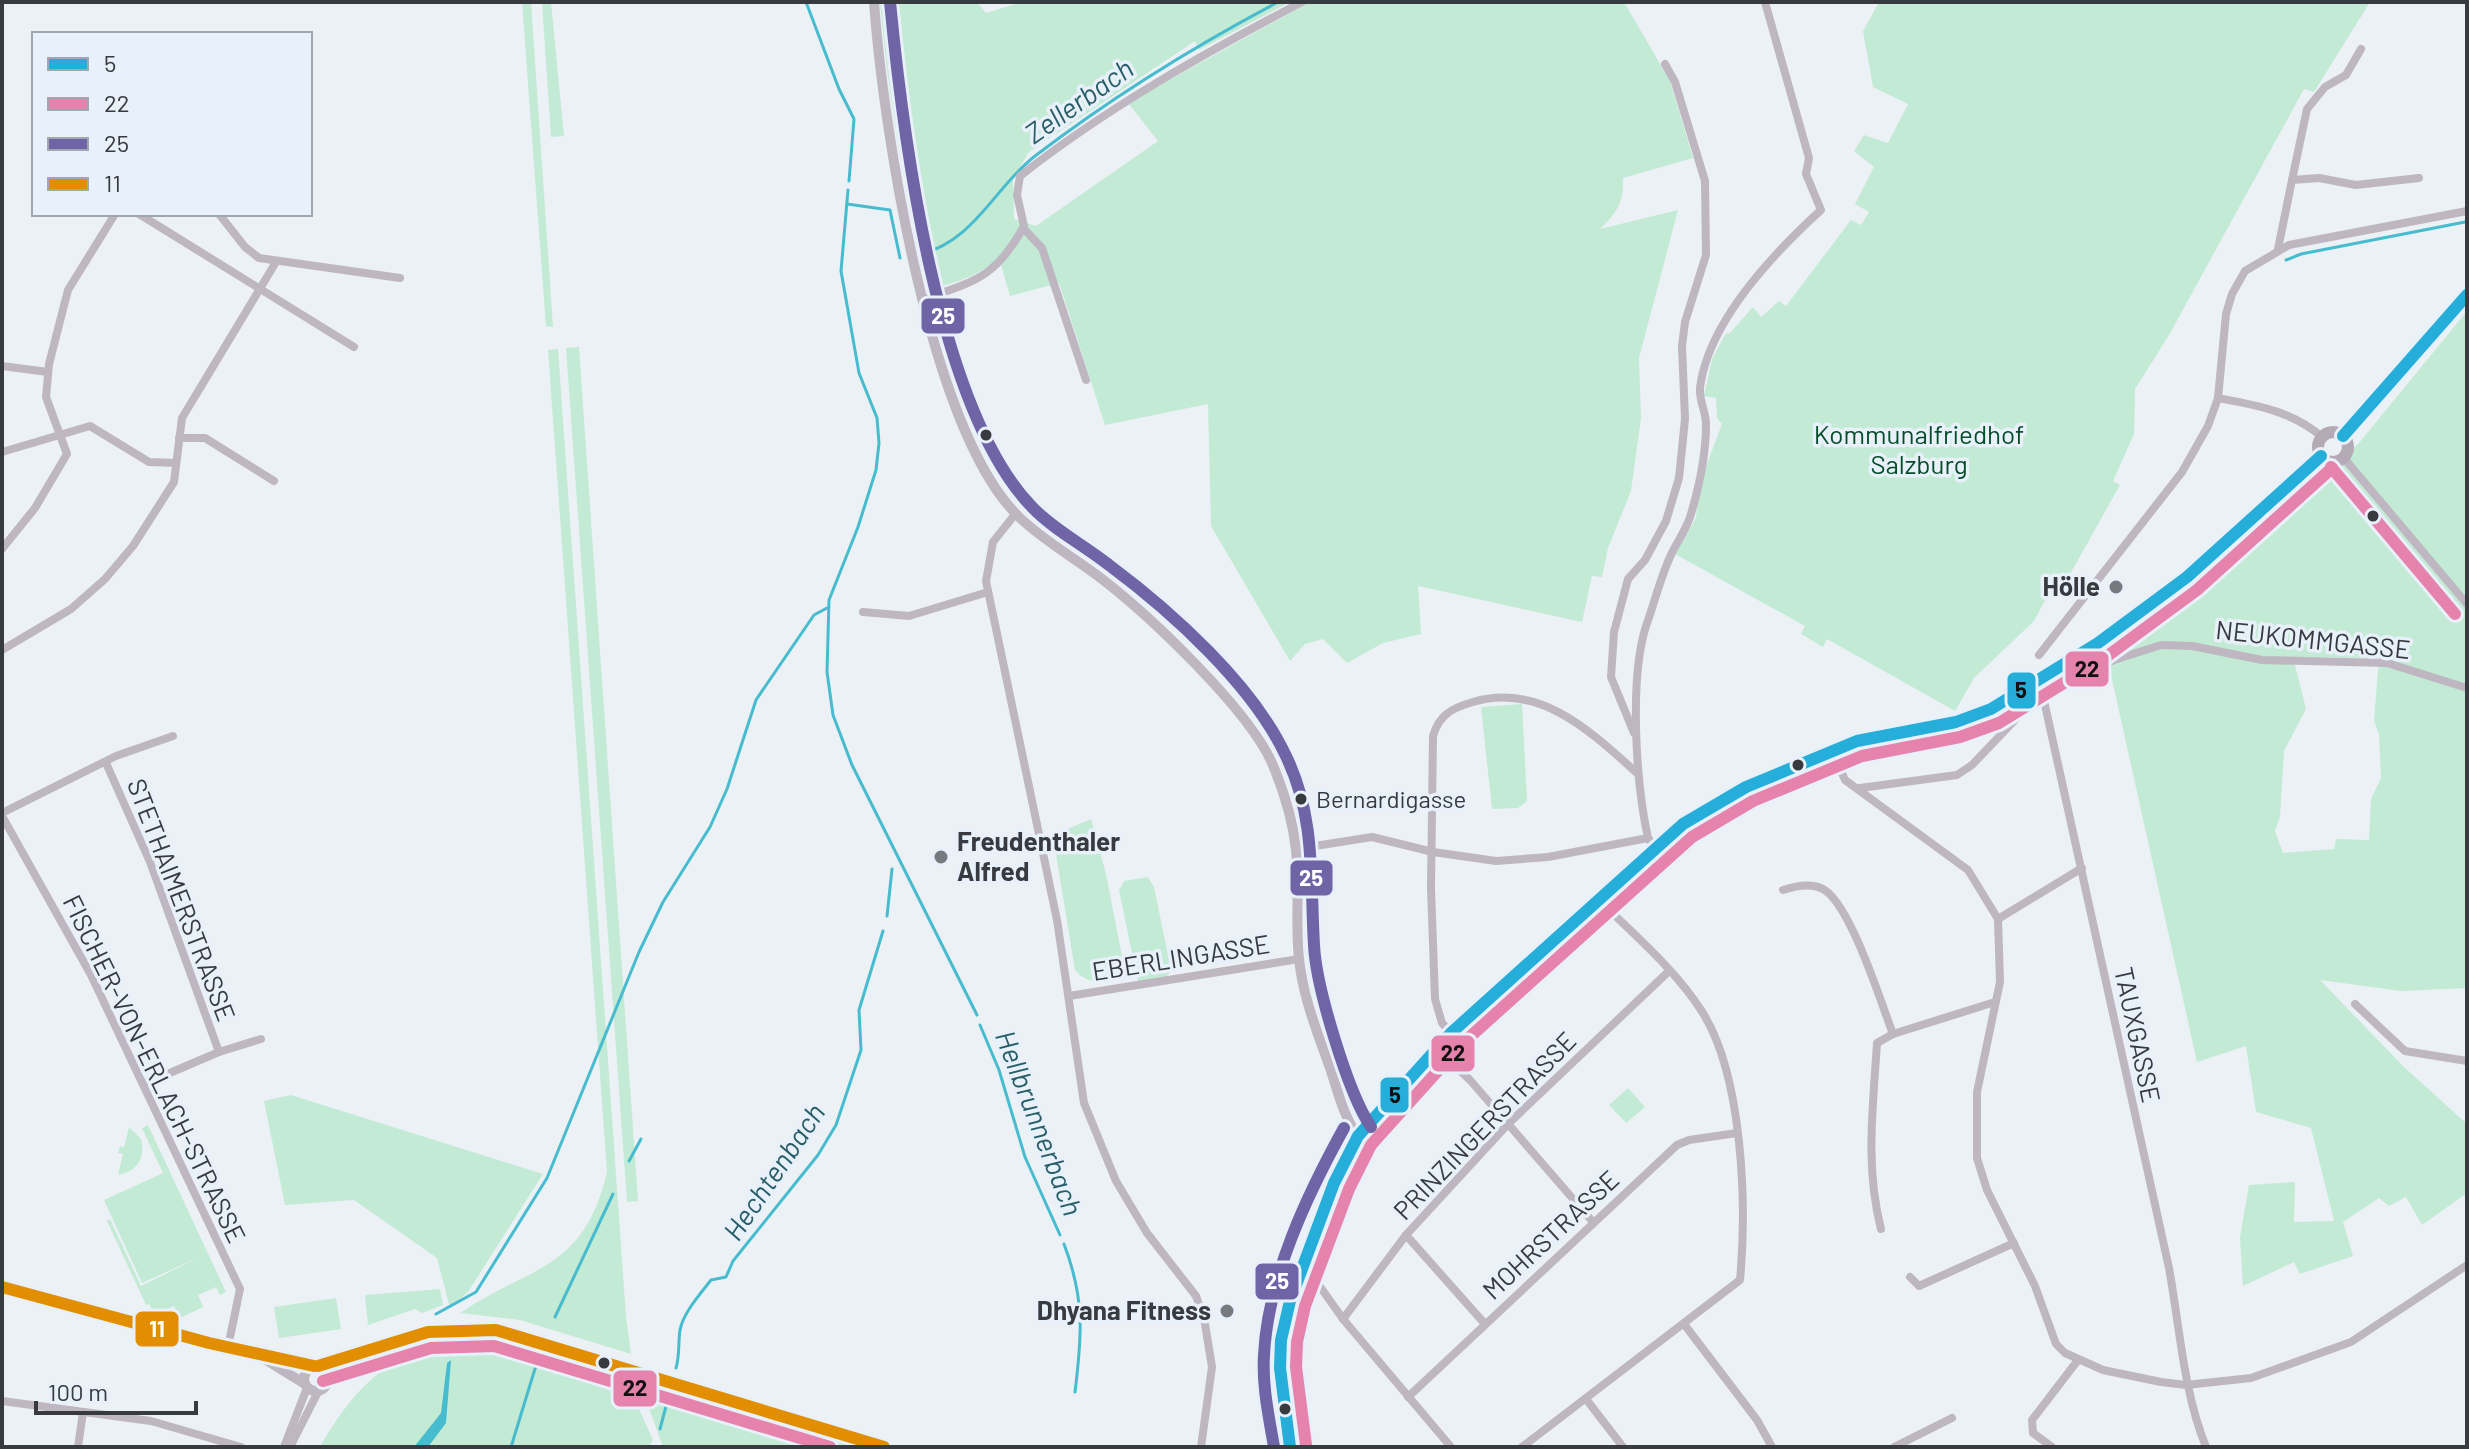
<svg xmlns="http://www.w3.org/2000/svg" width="2469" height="1449" font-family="Barlow,sans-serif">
<rect width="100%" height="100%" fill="#ecf1f6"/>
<g fill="#c3ead4" fill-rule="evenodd">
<polygon points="522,2 531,2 553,327 546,326"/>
<polygon points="542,2 551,2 564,136 551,137"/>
<path d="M880,2H977L986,13L1022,2H1290L1199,50L1195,41L1029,152L1013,179L1014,219L1036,226L1158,141L1128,103L1310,2H1624L1670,81L1693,158L1623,178C1624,201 1617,213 1600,229L1678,210L1639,358L1641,418L1631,491L1608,548L1602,577L1592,576L1582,622L1418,586L1421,634L1383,643L1347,663L1323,639L1305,644L1290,661L1211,526L1208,404L1105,425L1059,283L1010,296L999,258C980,274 962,281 938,287L926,281C904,190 888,95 880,2Z"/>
<polygon points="1879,2 2370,2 2314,92 2304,89 2169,335 2135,389 2134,434 2113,481 2120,485 2060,592 2049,593 2034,621 1974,678 1955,711 1827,639 1823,647 1801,634 1805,626 1675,554 1696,518 1699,485 1722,424 1717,418 1716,398 1704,396 1712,359 1726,333 1729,334 1753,307 1761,317 1779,301 1786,306 1851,220 1861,225 1869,212 1855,204 1874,167 1854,151 1864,135 1888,143 1908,104 1873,87 1863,31"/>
<path d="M2467,311V988L2401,991L2320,980L2403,1066L2467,1124V1193L2422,1225L2406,1197L2389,1206L2379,1198L2343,1222L2353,1256L2300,1274L2294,1262L2243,1286L2240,1237L2249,1185L2295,1182L2294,1222L2334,1221L2311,1128L2256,1112L2246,1046L2197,1062L2109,666L2145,626L2184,594L2192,595L2219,564L2359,443ZM2293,657L2379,658L2374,720L2379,735L2381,778L2371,799L2369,840L2336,839L2334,849L2283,853L2275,831L2280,817L2284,751L2306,709Z"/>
<polygon points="579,347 638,1201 627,1202 566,348"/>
<path d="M558,349L626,1317L631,1354L520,1320L460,1313C531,1265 584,1271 607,1172L548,350Z"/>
<polygon points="1522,704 1527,801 1518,808 1492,809 1481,707"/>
<path d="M1091,819L1106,874L1126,977C1107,981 1089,987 1075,970L1054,842L1058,833Z"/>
<polygon points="1148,877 1154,887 1171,970 1167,977 1138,982 1119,890 1124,881"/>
<polygon points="1628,1088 1645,1107 1626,1123 1609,1105"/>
<polygon points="291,1095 543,1174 468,1292 450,1308 437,1258 354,1200 285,1205 264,1101"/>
<polygon points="148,1125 226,1292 220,1295 216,1287 198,1295 203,1307 180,1318 174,1306 155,1315 149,1304 146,1305 107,1221 110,1219 141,1286 202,1256 142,1283 104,1200 163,1173 142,1128"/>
<path d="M129,1127L141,1139C146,1157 137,1172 118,1175L123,1154L118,1153L120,1146L124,1147Z"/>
<polygon points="440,1289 443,1305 422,1313 415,1309 368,1325 365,1295"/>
<polygon points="336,1298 341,1329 279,1338 274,1307"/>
<polygon points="465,1334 513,1339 611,1368 622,1372 621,1375 528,1349 466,1342 462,1341"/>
<path d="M495,1350L531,1356L628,1385L653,1440L649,1447H320C345,1403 378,1358 433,1351C453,1348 475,1350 495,1350Z"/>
<polygon points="644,1384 854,1447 663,1447 641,1386"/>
</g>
<polygon fill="#47bccf" points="451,1360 446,1423 428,1447 414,1447 441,1413 447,1363"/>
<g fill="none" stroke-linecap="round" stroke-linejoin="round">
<g stroke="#47bccf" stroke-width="3">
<polyline points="806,2 839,89 854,119 849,181"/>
<polyline points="848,190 841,271 859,373 877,418 879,443 876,470 858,527 829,600 827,672 833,715 852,765 977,1015"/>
<polyline points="847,204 890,210 900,258"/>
<path d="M921,254C974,241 995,187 1035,156C1112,97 1193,47 1278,2"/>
<polyline points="2286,260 2301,254 2465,222"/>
<polyline points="887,916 892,869"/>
<polyline points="980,1025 999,1070 1025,1157 1060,1235"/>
<polyline points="629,1161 641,1139"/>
<path d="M1064,1244C1085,1299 1082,1335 1075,1392"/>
<polyline points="436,1314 476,1292 547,1178 639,952 663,902 710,827 727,789 756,700 814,615 827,608"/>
<polyline points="555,1317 613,1194"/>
<path d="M676,1368C680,1354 678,1343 680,1330C683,1313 701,1293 711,1280L726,1277L733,1261L818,1155L836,1125L861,1050L859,1010L883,931"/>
<polyline points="660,1429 669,1395"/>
<polyline points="511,1447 538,1359"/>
<polyline points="2317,1447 2405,1447"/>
<polyline points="2462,1447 2467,1446"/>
</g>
<g stroke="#beb6c0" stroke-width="8">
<polyline points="2292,180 2307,109 2325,87 2346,75 2361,49"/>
<polyline points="139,214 354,347"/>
<polyline points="219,214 245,247 259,258 400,278"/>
<polyline points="1023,228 1042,248 1086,380"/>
<polyline points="2278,249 2292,180 2319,178 2356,185 2419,178"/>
<path d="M924,299C976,281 996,277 1024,226L1017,195L1020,176C1108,107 1203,54 1302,2"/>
<polyline points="2,366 48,372"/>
<path d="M2218,398C2256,405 2292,411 2322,437"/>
<polyline points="179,438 205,438 274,481"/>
<polyline points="2,452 90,426 149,462 176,463"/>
<polyline points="2343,457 2467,604"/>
<polyline points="1016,513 993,542 986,581 1057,920 1084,1103 1116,1181 1147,1233 1196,1296 1204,1318 1212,1367 1201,1447"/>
<polyline points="2,549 35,508 67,454 46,397 49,364 68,290 115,214"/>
<polyline points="863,612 909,616 988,592"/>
<polyline points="2,650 71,609 105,579 133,546 174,482 182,418 276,262"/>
<polyline points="2039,655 2182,472 2208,426 2218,398 2226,314 2232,294 2245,271 2289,245 2467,211"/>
<path d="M2043,696L2169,1268C2180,1328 2183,1390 2206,1447"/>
<polyline points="1634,733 1611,677 1614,632 1628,579 1645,560 1666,521 1679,478 1685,419 1682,346 1685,322 1706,255 1705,181 1675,82 1665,64"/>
<polyline points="1833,752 1845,780 1968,870 1998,919 2000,982 1977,1092 1977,1158 1987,1190 2035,1286 2056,1344 2065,1353 2103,1370 2161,1382 2186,1385 2251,1378 2351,1342 2467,1265"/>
<polyline points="106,763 150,862 219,1052"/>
<polyline points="1860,788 1957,775 1972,765 2033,701 2114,660 2161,645 2192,646 2262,660 2387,663 2467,688"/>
<polyline points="2,813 116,756 173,736"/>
<polyline points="2,816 91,975 240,1289 228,1347"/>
<path d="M1654,846L1648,838C1636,783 1629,680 1646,626C1654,604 1660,579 1670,557C1676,543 1687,529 1691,514C1699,487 1706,452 1706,424C1706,412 1699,401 1700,388C1708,322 1774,253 1821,210L1806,174L1809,158L1765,2"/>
<polyline points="1296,849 1372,837 1433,852 1496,861 1548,857 1648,838"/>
<path d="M1783,890C1795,886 1809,883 1821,888C1849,899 1881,1003 1893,1034L1995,1002"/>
<polyline points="1998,919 2082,868"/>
<polyline points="1069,996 1299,959"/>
<polyline points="2355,1004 2405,1051 2467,1061"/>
<path d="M1451,1033L1442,1023L1435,999L1431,888L1433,736C1439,715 1452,708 1473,702C1540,682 1591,732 1637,773"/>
<polyline points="1436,1048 1470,1080 1593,1222"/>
<polyline points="144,1084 219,1052 261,1039"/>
<path d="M1881,1229C1865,1167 1873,1107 1877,1043L1893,1034"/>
<polyline points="1406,1235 1485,1324"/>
<polyline points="1304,1264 1343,1319 1451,1447"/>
<polyline points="1910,1277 1919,1286 2014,1243"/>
<polyline points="1343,1319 1406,1235 1508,1124 1668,972"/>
<polyline points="1684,1324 1757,1420 1772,1447"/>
<polyline points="1408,1397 1677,1145 1689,1140 1737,1133"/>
<polyline points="1586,1399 1623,1447"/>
<polyline points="2,1401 151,1421 241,1447"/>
<polyline points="78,1447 83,1412"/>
<polyline points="284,1447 307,1388"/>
<polyline points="290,1447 319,1390"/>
<path d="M1522,1447L1740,1280C1747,1205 1743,1074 1701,1010C1674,968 1632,933 1597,898"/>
<polyline points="1894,1447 1952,1418"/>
<polyline points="2052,1447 2033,1433 2032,1420 2078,1360"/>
</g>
<g stroke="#beb6c0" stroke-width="10">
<path d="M874,2C883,127 929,430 1019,517C1044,541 1075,558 1102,579C1150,616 1248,709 1272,763C1283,789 1293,822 1296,850C1300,886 1295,923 1299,959C1303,998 1318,1034 1331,1071C1338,1092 1344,1118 1358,1136"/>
<polyline points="2,1287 209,1343 314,1366"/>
<polyline points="263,1358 305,1384"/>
<polyline points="318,1366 428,1332 496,1330 605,1360 884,1447"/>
<circle cx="316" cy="1379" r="12"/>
<polyline points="328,1382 369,1352"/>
</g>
<g stroke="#b4aab6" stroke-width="12">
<circle cx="2333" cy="447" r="15"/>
<polyline points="2343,436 2467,295"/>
<polyline points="1290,1447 1280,1368 1281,1340 1290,1301 1334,1183 1358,1136 1451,1033 1597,898 1683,824 1746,787 1857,741 1956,722 1991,709 2098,643 2187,577 2321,456"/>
</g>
<defs>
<g id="bus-1">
<polyline points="2343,436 2467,295"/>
<polyline points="1290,1447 1280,1368 1281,1340 1290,1301 1334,1183 1358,1136 1451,1033 1683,824 1746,787 1857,741 1956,722 1991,709 2098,643 2187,577 2321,456"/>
</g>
<g id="bus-2">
<polyline points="2331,467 2455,614"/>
<polyline points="323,1381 431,1348 494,1346 830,1447"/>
<polyline points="1306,1445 1296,1367 1297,1342 1305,1306 1349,1189 1371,1145 1462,1044 1692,837 1753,801 1862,756 1960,737 1999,723 2106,657 2197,590 2332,468"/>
</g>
<g id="bus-3">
<path d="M890,2C903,137 937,409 1032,507C1054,530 1084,545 1109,565C1172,612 1253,685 1286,756C1316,818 1310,879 1314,945C1316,987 1348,1093 1371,1127"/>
<path d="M1274,1447C1269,1417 1262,1386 1264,1355C1268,1277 1307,1195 1344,1128"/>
</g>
<g id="bus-4">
<polyline points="2,1287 209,1343 314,1366"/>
<polyline points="318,1366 428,1332 496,1330 884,1447"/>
</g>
</defs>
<use href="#bus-1" stroke="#e8f0fa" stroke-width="18"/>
<use href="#bus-2" stroke="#e8f0fa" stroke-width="18"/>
<use href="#bus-3" stroke="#e8f0fa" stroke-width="18"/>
<use href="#bus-4" stroke="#e8f0fa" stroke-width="18"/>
<use href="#bus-1" stroke="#24aed9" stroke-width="12"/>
<use href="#bus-2" stroke="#e583ac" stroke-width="12"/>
<use href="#bus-3" stroke="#6f64a5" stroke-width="12"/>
<use href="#bus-4" stroke="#e18e00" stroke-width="12"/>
</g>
<g fill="#373a3e" stroke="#e8f0fa" stroke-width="3">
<circle cx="986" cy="435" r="7"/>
<circle cx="2373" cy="516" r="7"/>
<circle cx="1798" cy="765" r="7"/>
<circle cx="1301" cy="799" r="7"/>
<circle cx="604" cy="1363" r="7"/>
<circle cx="1285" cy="1409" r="7"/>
</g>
<g fill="#767a7e" stroke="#e8f0fa" stroke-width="3">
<circle cx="2116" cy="587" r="8"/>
<circle cx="941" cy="857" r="8"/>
<circle cx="1227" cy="1311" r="8"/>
</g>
<g text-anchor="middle" stroke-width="7" stroke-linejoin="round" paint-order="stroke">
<g font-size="24" fill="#373a3e" stroke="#e8f0fa" text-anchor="start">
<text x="1316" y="808">Bernardigasse</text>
</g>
<g font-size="26" fill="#064d2b" stroke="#e8f0fa">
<text x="1919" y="444">Kommunalfriedhof<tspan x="1919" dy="30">Salzburg</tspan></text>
</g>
<g font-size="26" font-weight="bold" fill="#373a3e" stroke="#e8f0fa" text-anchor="end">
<text x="2100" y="596">Hölle</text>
<text x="957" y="851" text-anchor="start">Freudenthaler<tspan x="957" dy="30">Alfred</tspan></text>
<text x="1211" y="1320">Dhyana Fitness</text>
</g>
<g font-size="26" fill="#373a3e" stroke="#e8f0fa">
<text transform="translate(2313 640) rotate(6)" y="9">NEUKOMMGASSE</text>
<text transform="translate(181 900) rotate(69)" y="9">STETHAIMERSTRASSE</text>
<text transform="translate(1181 958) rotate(-9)" y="9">EBERLINGASSE</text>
<text transform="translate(2137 1035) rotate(78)" y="9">TAUXGASSE</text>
<text transform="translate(154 1069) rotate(64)" y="9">FISCHER-VON-ERLACH-STRASSE</text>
<text transform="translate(1485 1126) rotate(-46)" y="9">PRINZINGERSTRASSE</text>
<text transform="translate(1551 1235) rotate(-43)" y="9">MOHRSTRASSE</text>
</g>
<g font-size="28" font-style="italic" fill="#285e68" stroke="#e8f0fa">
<text transform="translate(1079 101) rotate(-35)" y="10">Zellerbach</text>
<text transform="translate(1039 1123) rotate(69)" y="10">Hellbrunnerbach</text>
<text transform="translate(774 1172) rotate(-56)" y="10">Hechtenbach</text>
</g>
</g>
<g stroke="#e8f0fa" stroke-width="3">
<rect x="920" y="297" width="46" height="38" rx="8" fill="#6f64a5"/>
<rect x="2064" y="650" width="46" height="38" rx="8" fill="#e583ac"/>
<rect x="2006" y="671" width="31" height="39" rx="8" fill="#24aed9"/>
<rect x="1289" y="859" width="45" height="38" rx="8" fill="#6f64a5"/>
<rect x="1430" y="1034" width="46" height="39" rx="8" fill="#e583ac"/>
<rect x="1379" y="1076" width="31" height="38" rx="8" fill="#24aed9"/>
<rect x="1254" y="1262" width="46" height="39" rx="8" fill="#6f64a5"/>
<rect x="134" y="1310" width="46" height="38" rx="8" fill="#e18e00"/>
<rect x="612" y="1369" width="46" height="39" rx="8" fill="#e583ac"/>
</g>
<g font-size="22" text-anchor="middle" font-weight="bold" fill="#fff">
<text x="943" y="324">25</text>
<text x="1311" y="886">25</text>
<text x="1277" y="1289">25</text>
<text x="157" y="1337">11</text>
</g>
<g font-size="22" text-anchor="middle" font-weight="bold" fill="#111">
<text x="2087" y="677">22</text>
<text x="2021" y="698">5</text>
<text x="1453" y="1061">22</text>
<text x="1395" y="1103">5</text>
<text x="635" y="1396">22</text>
</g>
<rect width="2469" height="1449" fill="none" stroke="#373a3e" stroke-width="8"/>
<rect x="32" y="32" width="280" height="184" fill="#e8f0fa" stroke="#a1a7af" stroke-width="2"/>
<rect x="48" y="58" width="40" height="12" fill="#24aed9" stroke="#a1a7af" stroke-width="2"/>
<text x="104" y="72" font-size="24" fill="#373a3e">5</text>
<rect x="48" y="98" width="40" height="12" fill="#e583ac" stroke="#a1a7af" stroke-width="2"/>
<text x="104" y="112" font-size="24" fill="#373a3e">22</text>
<rect x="48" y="138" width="40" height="12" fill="#6f64a5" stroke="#a1a7af" stroke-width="2"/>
<text x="104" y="152" font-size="24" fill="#373a3e">25</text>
<rect x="48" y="178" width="40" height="12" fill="#e18e00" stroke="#a1a7af" stroke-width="2"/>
<text x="104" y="192" font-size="24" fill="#373a3e">11</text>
<path d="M36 1401v12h160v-12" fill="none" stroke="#373a3e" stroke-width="4"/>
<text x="48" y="1401" font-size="24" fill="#373a3e" stroke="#e8f0fa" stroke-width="6" paint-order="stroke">100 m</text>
</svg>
